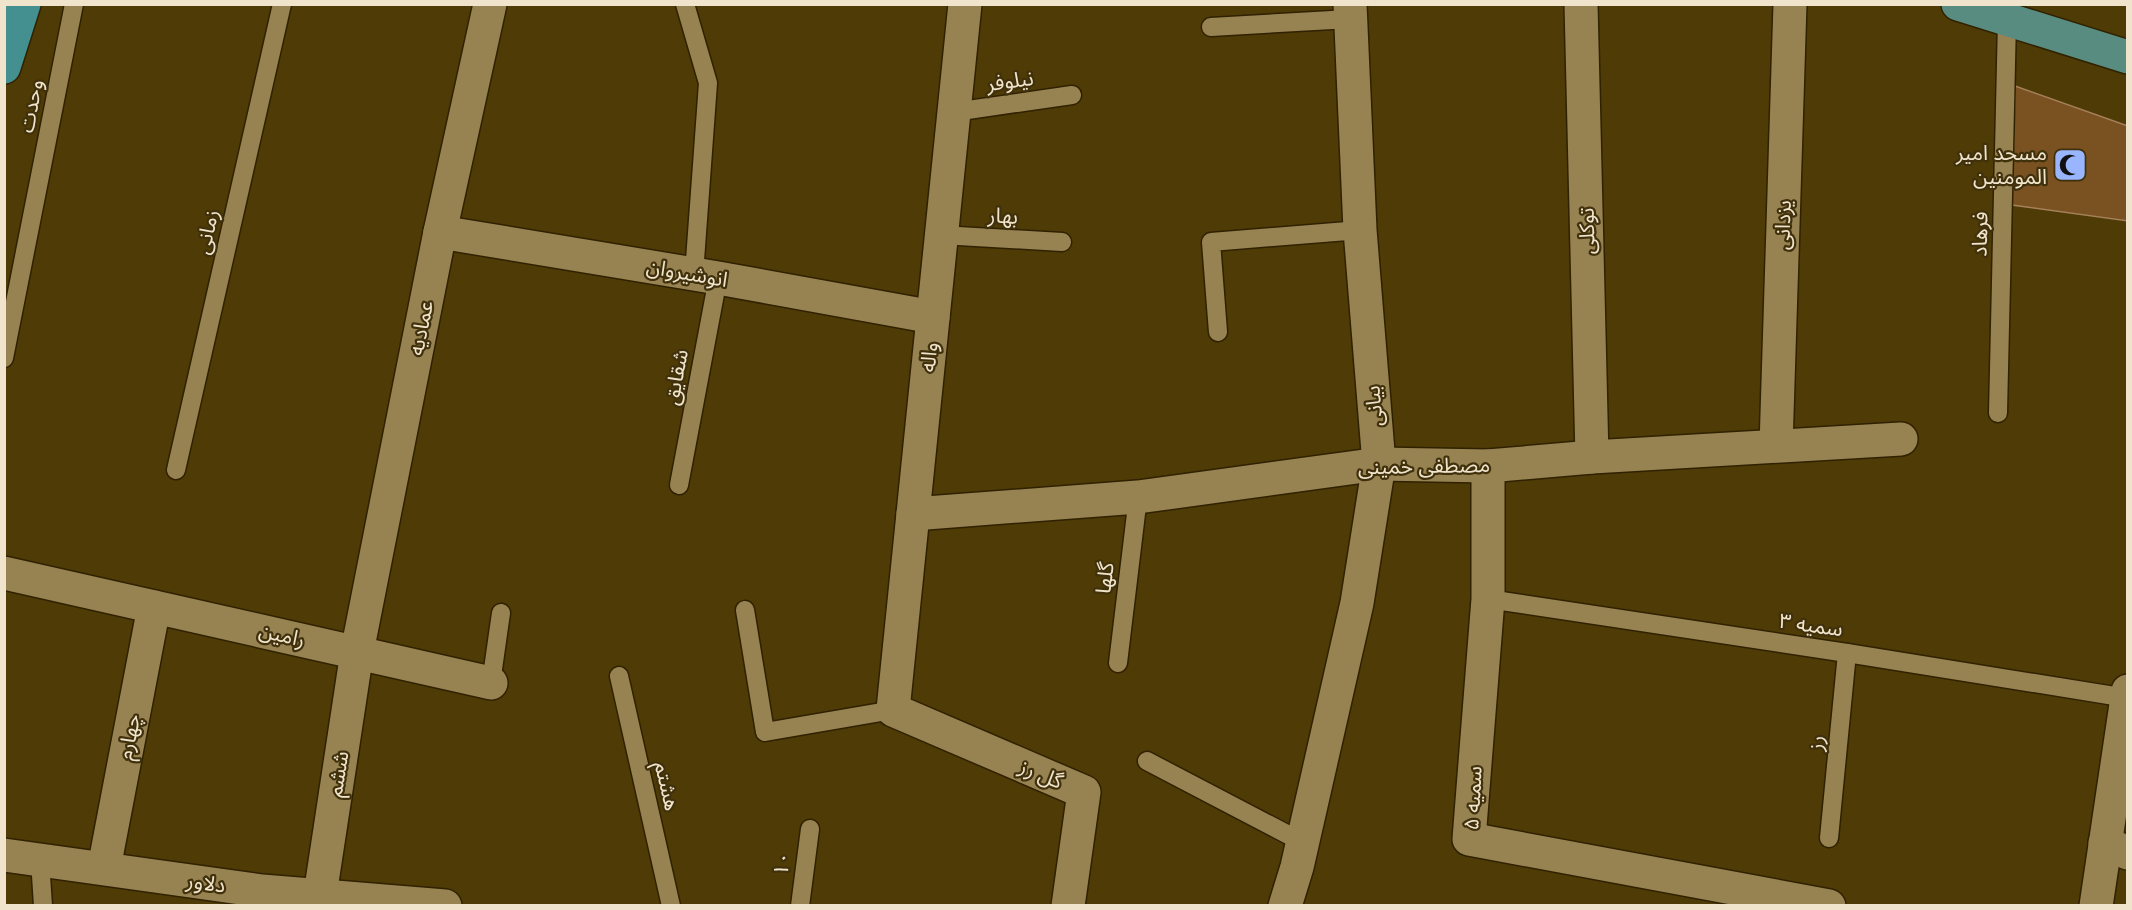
<svg xmlns="http://www.w3.org/2000/svg" width="2132" height="910" font-family="Mulish,'Noto Sans Arabic',sans-serif">
<rect width="100%" height="100%" fill="#4e3b06"/>
<polygon fill="#7a5121" stroke="#a5805a" stroke-width="1.5" points="2015,86 2128,126 2128,221 2012,205"/>
<g fill="none" stroke-linecap="round" stroke-linejoin="round">
<defs>
<g id="service">
<polyline points="685,4 708,83 694,274"/>
<polyline points="1211,27 1350,19"/>
<polyline points="954,112 1072,95"/>
<polyline points="941,235 1062,242"/>
<polyline points="1218,332 1211,242 1360,230"/>
<polyline points="4,358 74,4"/>
<polyline points="1998,413 2007,20"/>
<polyline points="176,470 282,4"/>
<polyline points="679,485 718,278"/>
<polyline points="1488,599 1847,653 2127,698"/>
<polyline points="745,610 765,732 893,710"/>
<polyline points="1118,663 1138,497"/>
<polyline points="619,676 671,906"/>
<polyline points="491,683 501,613"/>
<polyline points="1147,761 1302,842"/>
<polyline points="1829,838 1847,653"/>
<polyline points="40,860 43,906"/>
<polyline points="800,906 810,829"/>
</g>
<g id="minor">
<polyline points="965,4 893,710 1084,792 1068,906"/>
<polyline points="1581,4 1592,457"/>
<polyline points="440,232 718,278 933,317"/>
<polyline points="1776,446 1790,4"/>
<polyline points="1488,466 1488,599 1469,839 1829,906"/>
<polyline points="913,514 1138,497 1379,464 1488,466 1592,457 1901,439"/>
<polyline points="4,573 491,683"/>
<polyline points="2105,843 2128,853"/>
<polyline points="4,855 262,891 445,906"/>
<polyline points="104,868 154,607"/>
<polyline points="320,895 357,652 440,232 490,4"/>
<polyline points="1285,906 1297,867 1357,603 1379,464 1360,230 1350,4"/>
</g>
<polyline id="tertiary" points="2096,906 2128,691"/>
<polyline id="primary" points="1958,4 2128,57"/>
<polyline id="trunk" points="4,67 24,4"/>
</defs>
<use href="#service" stroke="#302200" stroke-width="21"/>
<use href="#minor" stroke="#302200" stroke-width="36"/>
<use href="#tertiary" stroke="#302200" stroke-width="36"/>
<use href="#primary" stroke="#302200" stroke-width="36"/>
<use href="#trunk" stroke="#302200" stroke-width="36"/>
<use href="#service" stroke="#978252" stroke-width="18"/>
<use href="#minor" stroke="#978252" stroke-width="33"/>
<use href="#tertiary" stroke="#978252" stroke-width="33"/>
<use href="#primary" stroke="#598c80" stroke-width="33"/>
<use href="#trunk" stroke="#448f8f" stroke-width="33"/>
</g>
<defs>
<symbol id="mosque-square" viewBox="-11 -11 22 22"><rect x="-9" y="-9" width="18" height="18" rx="4" fill="#98b5fd" stroke="#40310c"/><path d="M3.5-4.9A6 6 0 1 0 3.5 4.9A5 5 0 1 1 3.5-4.9Z" fill="#111"/></symbol>
</defs>
<g fill-rule="evenodd">
<use href="#mosque-square" x="2051" y="146" width="38" height="38"/>
</g>
<g text-anchor="middle" stroke-width="4.5" stroke-linejoin="round" paint-order="stroke">
<g font-size="21" fill="#f0e5cc" stroke="#40310c">
<text transform="translate(1010 81) rotate(-8)" y="7">نیلوفر</text>
<text transform="translate(31 106) rotate(-79)" y="7">وحدت</text>
<text transform="translate(1003 216) rotate(3)" y="7">بهار</text>
<text transform="translate(1783 225) rotate(-88)" y="7">یزدانی</text>
<text transform="translate(1587 231) rotate(-91)" y="7">توکلی</text>
<text transform="translate(207 232) rotate(-77)" y="7">زمانی</text>
<text transform="translate(1980 234) rotate(-89)" y="7">فرهاد</text>
<text transform="translate(687 273) rotate(10)" y="7">انوشیروان</text>
<text transform="translate(421 328) rotate(-79)" y="7">عمادیه</text>
<text transform="translate(929 357) rotate(-84)" y="7">واله</text>
<text transform="translate(676 377) rotate(-79)" y="7">شقایق</text>
<text transform="translate(1374 406) rotate(-95)" y="7">بیانی</text>
<text transform="translate(1424 466) rotate(-1)" y="7">مصطفی خمینی</text>
<text transform="translate(1105 578) rotate(-83)" y="7">گلها</text>
<text transform="translate(1811 625) rotate(8)" y="7">سمیه ۳</text>
<text transform="translate(282 635) rotate(13)" y="7">رامین</text>
<text transform="translate(129 737) rotate(-79)" y="7">چهارم</text>
<text transform="translate(1816 743) rotate(-84)" y="7">رز</text>
<text transform="translate(338 774) rotate(-81)" y="7">ششم</text>
<text transform="translate(1041 774) rotate(23)" y="7">گل رز</text>
<text transform="translate(667 786) rotate(77)" y="7">هشتم</text>
<text transform="translate(1473 798) rotate(-87)" y="7">سمیه ۵</text>
<text transform="translate(782 864) rotate(-82)" y="7">۱۰</text>
<text transform="translate(206 883) rotate(8)" y="7">دلاور</text>
</g>
<g font-size="21" fill="#f0e5cc" stroke="#40310c" text-anchor="end">
<text x="2047" y="160">مسحد امیر<tspan x="2047" dy="24">المومنین</tspan></text>
</g>
</g>
<rect width="2132" height="910" fill="none" stroke="#f0e5cc" stroke-width="12"/>
</svg>
